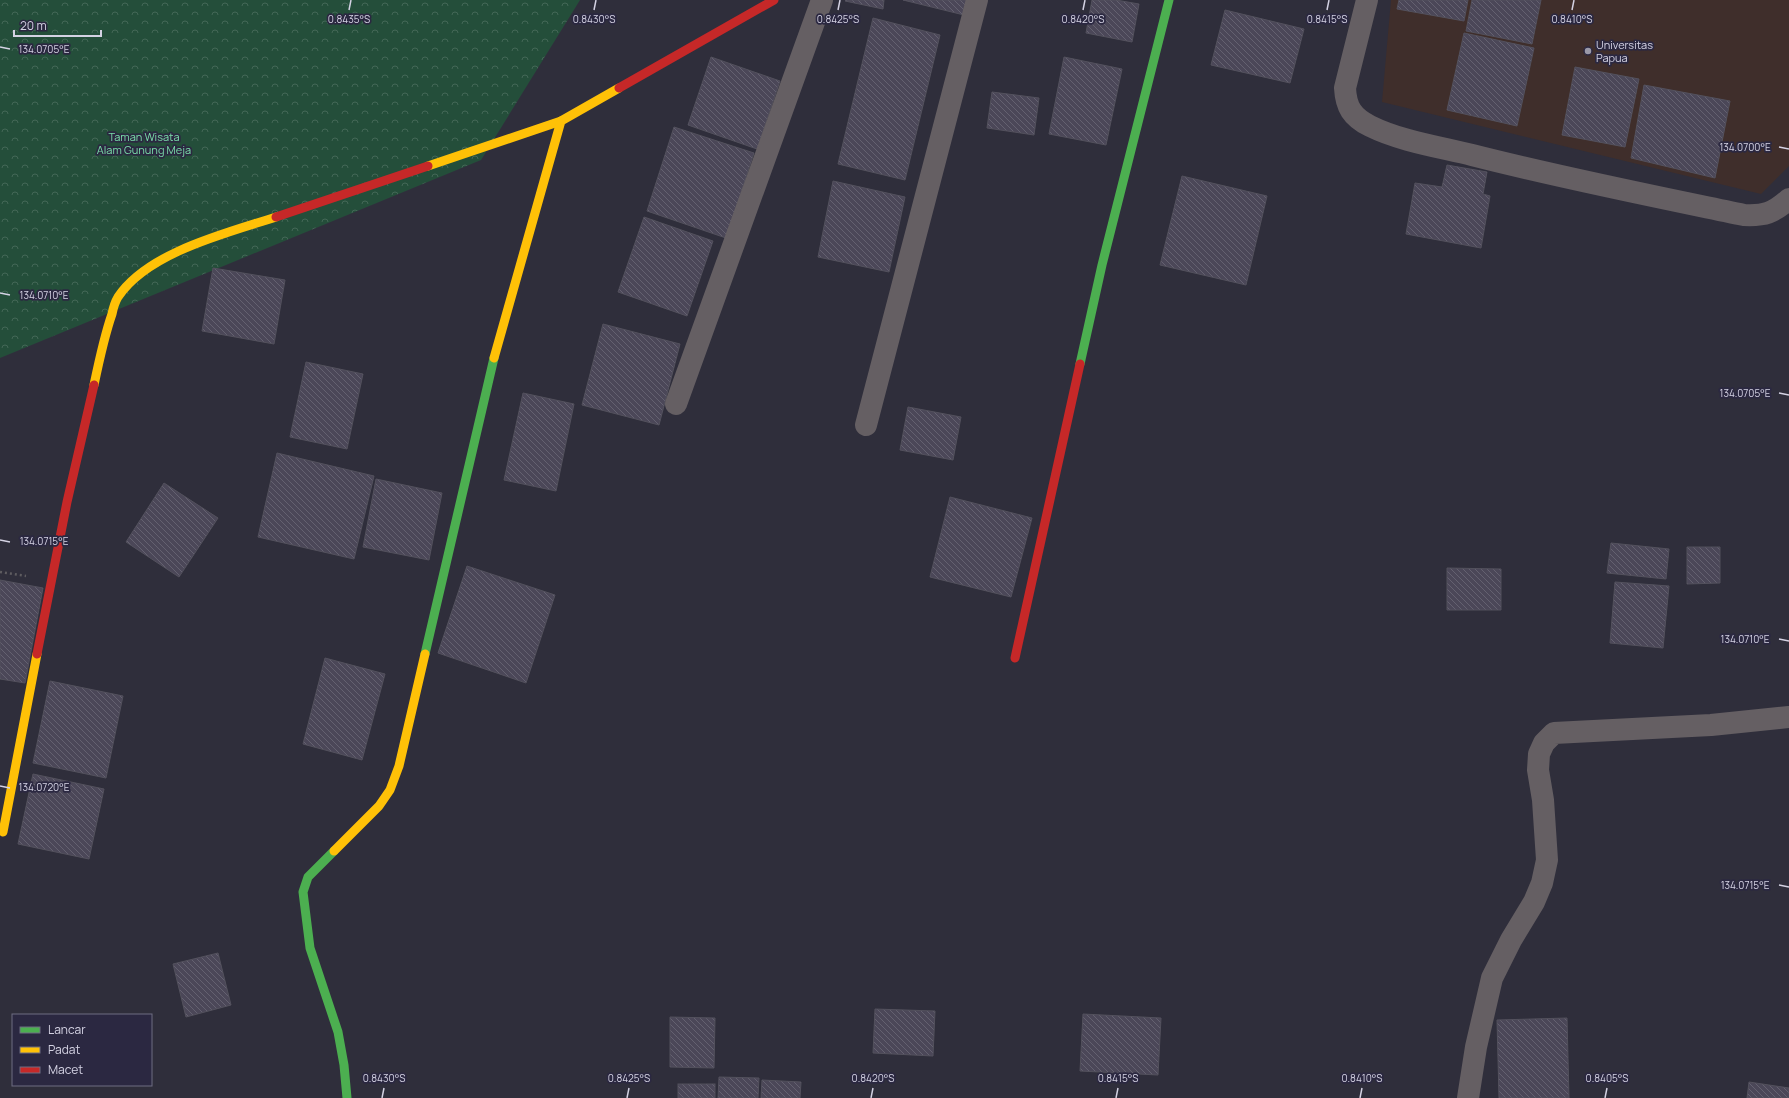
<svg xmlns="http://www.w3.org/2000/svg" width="1789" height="1098" font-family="Manrope,sans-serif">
<defs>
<pattern id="park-crowns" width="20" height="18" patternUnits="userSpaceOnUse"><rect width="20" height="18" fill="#244e3a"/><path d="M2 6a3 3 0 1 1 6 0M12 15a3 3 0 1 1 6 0" fill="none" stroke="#436756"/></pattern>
<pattern id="building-back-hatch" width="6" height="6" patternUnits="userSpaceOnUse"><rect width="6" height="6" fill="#4b4758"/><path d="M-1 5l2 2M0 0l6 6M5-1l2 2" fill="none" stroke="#646170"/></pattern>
</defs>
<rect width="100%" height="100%" fill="#2f2e3b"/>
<polygon fill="#3f2e2b" points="1391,0 1789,0 1789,166 1761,194 1382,102"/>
<polygon fill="url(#park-crowns)" points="0,0 580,0 481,160 0,358"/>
<g fill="url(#building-back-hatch)" stroke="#53515d">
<polygon points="846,0 884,0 883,9 845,1"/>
<polygon points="903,0 972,0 968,16"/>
<polygon points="1092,0 1116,0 1139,4 1132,42 1086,33"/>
<polygon points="1399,0 1468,0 1464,21 1397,9"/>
<polygon points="1472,0 1541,0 1532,44 1466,31"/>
<polygon points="1225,10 1304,29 1290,83 1211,65"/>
<polygon points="873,18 940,35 905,180 838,164"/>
<polygon points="1464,33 1534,48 1517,126 1447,110"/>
<polygon points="711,57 780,81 757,149 688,125"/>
<polygon points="1064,57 1122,69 1106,145 1049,134"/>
<polygon points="1575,67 1639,79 1625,147 1562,135"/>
<polygon points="1644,85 1730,101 1715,178 1631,158"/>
<polygon points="992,92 1039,98 1034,135 987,128"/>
<polygon points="674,127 754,153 726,238 647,211"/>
<polygon points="1447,165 1487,172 1483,194 1490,196 1481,248 1406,234 1415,183 1442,187"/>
<polygon points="1182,176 1267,196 1246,285 1160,265"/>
<polygon points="833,181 905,197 889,272 818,257"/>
<polygon points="644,217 713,241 687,316 618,292"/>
<polygon points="213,268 285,280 274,344 202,331"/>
<polygon points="603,324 680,344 659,425 582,405"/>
<polygon points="306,362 363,374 347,449 290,437"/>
<polygon points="523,393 574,404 556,491 504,480"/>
<polygon points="908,407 961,417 953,460 900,450"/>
<polygon points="277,453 374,476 354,559 258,537"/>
<polygon points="376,479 442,493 429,560 363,547"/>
<polygon points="164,483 218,518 179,577 126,542"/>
<polygon points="950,497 1032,518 1011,597 930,577"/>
<polygon points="1611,543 1669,549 1666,579 1607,573"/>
<polygon points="1687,547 1720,547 1720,583 1687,584"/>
<polygon points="467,566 555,595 526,683 438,653"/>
<polygon points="1447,568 1501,569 1501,610 1447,610"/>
<polygon points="0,580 43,588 25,683 0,679"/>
<polygon points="1615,582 1669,586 1663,648 1610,643"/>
<polygon points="325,658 385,674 362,760 303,744"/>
<polygon points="50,681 123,696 106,778 33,763"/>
<polygon points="33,774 104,789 89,859 18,844"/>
<polygon points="218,953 231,1005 186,1017 173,964"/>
<polygon points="875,1009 935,1011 933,1056 873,1053"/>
<polygon points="1083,1014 1161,1018 1158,1075 1080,1071"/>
<polygon points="670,1017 715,1018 714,1068 670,1067"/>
<polygon points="1567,1018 1569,1098 1499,1098 1497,1020"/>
<polygon points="719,1077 759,1078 758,1098 718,1098"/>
<polygon points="762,1080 801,1082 800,1098 761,1098"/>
<polygon points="1749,1082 1789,1088 1789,1098 1747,1098"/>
<rect x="678" y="1084" width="37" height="14"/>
</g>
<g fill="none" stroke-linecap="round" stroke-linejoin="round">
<polyline stroke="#5f5d61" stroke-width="2.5" stroke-dasharray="2 3" stroke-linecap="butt" points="0,572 26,576"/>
<g stroke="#655f63" stroke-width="22">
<path d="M1367,0L1345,88C1346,107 1352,117 1370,126C1400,141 1439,147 1472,155C1562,178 1653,196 1744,215C1765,216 1773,213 1789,199"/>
<polyline points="676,404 822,0"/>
<polyline points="866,425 977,0"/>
<polyline points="1468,1098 1476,1047 1492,978 1511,940 1534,902 1542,883 1547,860 1543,800 1538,770 1539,754 1544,743 1554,733 1711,725 1789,717"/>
</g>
<g stroke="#4caf50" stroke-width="9">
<polyline points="1080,364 1102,265 1169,0"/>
<polyline points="425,654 494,358"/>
<polyline points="334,851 308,877 303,892 310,948 338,1032 344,1065 347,1098"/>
</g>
<g stroke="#ffc107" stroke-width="9">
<polyline points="428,166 561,121"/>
<polyline points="494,358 561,121 619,88"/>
<path d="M94,385C99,361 104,337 112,314C113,309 115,302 118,297C148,252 227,233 276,217"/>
<polyline points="3,832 37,654"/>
<polyline points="334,851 379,806 390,790 399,766 425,654"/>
</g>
<g stroke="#c62828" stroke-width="9">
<polyline points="619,88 774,0"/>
<polyline points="276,217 428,166"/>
<polyline points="37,654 67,502 94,385"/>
<polyline points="1015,658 1080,364"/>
</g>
</g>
<path fill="none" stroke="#d4d2e3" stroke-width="1.5" d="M349,10L351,0M594,10L596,0M838,10L840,0M1083,10L1085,0M1327,10L1329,0M1572,10L1574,0M0,47L10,49M1779,147L1789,149M0,293L10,295M1779,393L1789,395M0,540L10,542M1779,639L1789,641M0,786L10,788M1779,885L1789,887M382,1098L384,1088M627,1098L629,1088M871,1098L873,1088M1116,1098L1118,1088M1360,1098L1362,1088M1605,1098L1607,1088"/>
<circle fill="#9a99a8" stroke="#2b2841" stroke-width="1.5" cx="1588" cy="51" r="4"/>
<g text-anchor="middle" stroke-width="3.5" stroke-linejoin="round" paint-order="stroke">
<g font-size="11" fill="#d4d2e3" stroke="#2b2841" text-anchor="start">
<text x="1596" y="49">Universitas<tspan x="1596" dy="13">Papua</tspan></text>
</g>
<g font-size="11" fill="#7adda9" stroke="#2b2841">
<text x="144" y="141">Taman Wisata<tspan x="144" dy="13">Alam Gunung Meja</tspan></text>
</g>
</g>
<g font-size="10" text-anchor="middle" fill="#d4d2e3" stroke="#2b2841" stroke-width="3.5" stroke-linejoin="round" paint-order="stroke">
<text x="349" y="23">0.8435°S</text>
<text x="594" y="23">0.8430°S</text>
<text x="838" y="23">0.8425°S</text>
<text x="1083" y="23">0.8420°S</text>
<text x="1327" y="23">0.8415°S</text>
<text x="1572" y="23">0.8410°S</text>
<text x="44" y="53">134.0705°E</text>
<text x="1745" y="151">134.0700°E</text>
<text x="44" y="299">134.0710°E</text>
<text x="1745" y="397">134.0705°E</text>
<text x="44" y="545">134.0715°E</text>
<text x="1745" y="643">134.0710°E</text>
<text x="44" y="791">134.0720°E</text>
<text x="1745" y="889">134.0715°E</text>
<text x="384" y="1082">0.8430°S</text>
<text x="629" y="1082">0.8425°S</text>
<text x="873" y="1082">0.8420°S</text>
<text x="1118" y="1082">0.8415°S</text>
<text x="1362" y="1082">0.8410°S</text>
<text x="1607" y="1082">0.8405°S</text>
</g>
<rect x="12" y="1014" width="140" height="72" fill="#2b2841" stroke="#6f6c82"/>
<rect x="20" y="1027" width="20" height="6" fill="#4caf50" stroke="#6f6c82"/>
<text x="48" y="1034" font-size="12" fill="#d4d2e3">Lancar</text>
<rect x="20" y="1047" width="20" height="6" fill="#ffc107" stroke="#6f6c82"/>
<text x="48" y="1054" font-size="12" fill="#d4d2e3">Padat</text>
<rect x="20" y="1067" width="20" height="6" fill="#c62828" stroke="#6f6c82"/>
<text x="48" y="1074" font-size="12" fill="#d4d2e3">Macet</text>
<path d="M14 30v6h87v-6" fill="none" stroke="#d4d2e3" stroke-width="2"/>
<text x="20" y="30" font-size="12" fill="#d4d2e3" stroke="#2b2841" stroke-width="3" paint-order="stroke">20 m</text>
</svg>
